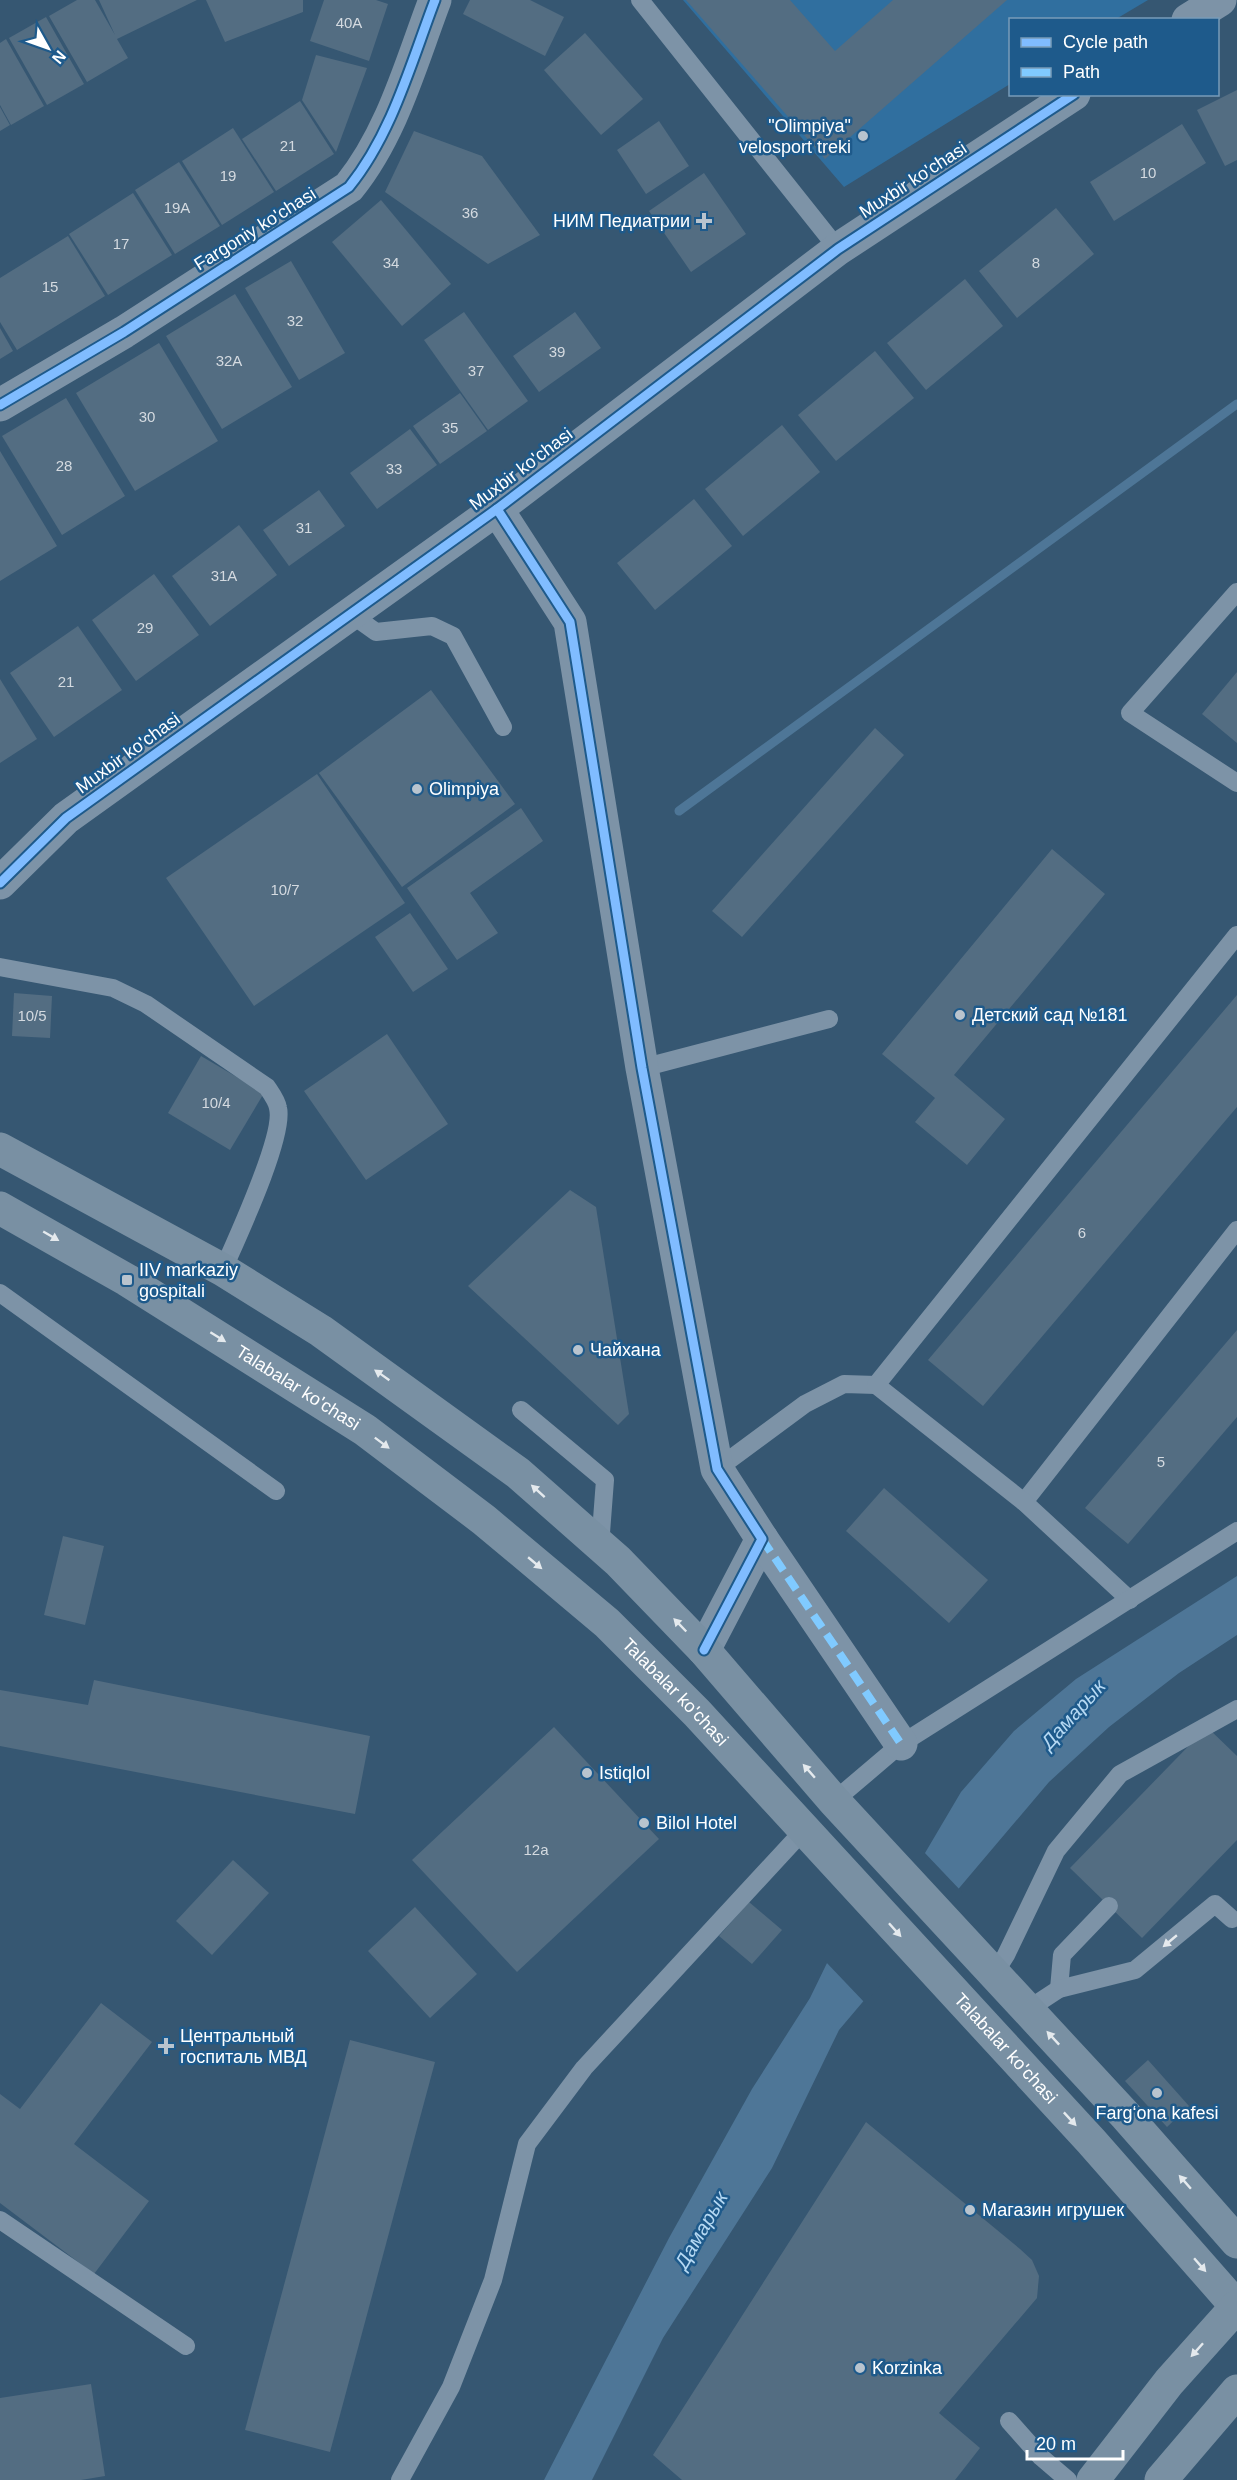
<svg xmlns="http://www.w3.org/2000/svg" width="1237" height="2480" font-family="Helvetica,sans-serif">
<rect width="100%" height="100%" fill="#365772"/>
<polygon fill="#306f9f" points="683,0 1148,0 1116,19 1010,20 1010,84 844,187"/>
<polygon fill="#4e7697" points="1237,1576 1237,1635 1179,1673 1109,1727 1049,1782 839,2030 772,2168 663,2338 592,2480 544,2480 669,2238 752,2089 810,1998 827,1963 925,1853 961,1792 1014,1731 1076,1679"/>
<polygon fill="#365772" points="923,1851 962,1892 865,2003 825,1961"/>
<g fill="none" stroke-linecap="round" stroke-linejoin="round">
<polyline stroke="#4e7697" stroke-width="9" points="679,811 1237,404"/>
</g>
<g fill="#536d82">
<polygon points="77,0 95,0 115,35 99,0 197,0 117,39 128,58 87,82 49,16"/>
<polygon points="206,0 303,0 303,12 225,42"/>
<polygon points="324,0 376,0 388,4 369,61 310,41"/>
<polygon points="470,0 530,0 564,17 545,56 463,14"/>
<polygon points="686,0 790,0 835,51 893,0 1007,0 825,159"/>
<polygon points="46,17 84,84 47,105 9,38"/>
<polygon points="585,33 643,99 601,135 544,70"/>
<polygon points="6,39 44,106 11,125 0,105 0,43"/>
<polygon points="316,55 367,68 336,152 302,100"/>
<polygon points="1237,90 1237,160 1225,166 1197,110"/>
<polygon points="300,101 334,154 276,191 242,139"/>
<polygon points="0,107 10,125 0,131"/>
<polygon points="659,121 689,166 646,194 617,150"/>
<polygon points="1182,124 1206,163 1114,221 1090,182"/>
<polygon points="233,128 274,192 222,225 182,161"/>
<polygon points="414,131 482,156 540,235 488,264 385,192"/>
<polygon points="179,162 220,226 175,254 135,190"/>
<polygon points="704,173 746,234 691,272 649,211"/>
<polygon points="133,193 172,255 108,295 69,234"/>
<polygon points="381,200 451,284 402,326 332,242"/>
<polygon points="1056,208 1094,254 1017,318 979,271"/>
<polygon points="68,236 105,296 17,350 0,322 0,278"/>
<polygon points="291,261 345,353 299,380 245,288"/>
<polygon points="965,279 1003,326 926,390 887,343"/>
<polygon points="235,294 292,387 222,429 166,336"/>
<polygon points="464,312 528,401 488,430 424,340"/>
<polygon points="575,312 601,348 539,392 513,356"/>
<polygon points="0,328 13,351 0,359"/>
<polygon points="159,343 218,441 135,491 76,393"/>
<polygon points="875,351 914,398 836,461 798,415"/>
<polygon points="460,393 487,431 440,464 413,426"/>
<polygon points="66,398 125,496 62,535 2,436"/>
<polygon points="782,425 820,472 743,536 705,489"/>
<polygon points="410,429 437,465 377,509 350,473"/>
<polygon points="0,451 57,546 0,581"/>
<polygon points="319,490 345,526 289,566 263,530"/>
<polygon points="694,499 732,546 655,610 617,563"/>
<polygon points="239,525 277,575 210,626 172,576"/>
<polygon points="154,574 199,635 136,681 92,620"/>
<polygon points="78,626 122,690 54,737 10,673"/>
<polygon points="1237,672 1237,743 1202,714"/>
<polygon points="0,679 37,739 0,763"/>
<polygon points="431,690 515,804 402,887 319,773"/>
<polygon points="875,728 904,755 742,937 712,911"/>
<polygon points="317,774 405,903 254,1006 166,878"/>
<polygon points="521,808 543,841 470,893 498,933 457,960 407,888"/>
<polygon points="1052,849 1105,894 954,1075 1005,1119 967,1165 915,1122 935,1098 882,1054"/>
<polygon points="410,913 448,969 413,992 375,937"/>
<polygon points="14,993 52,996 50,1038 12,1036"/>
<polygon points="1237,995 1237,1107 983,1406 928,1360"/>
<polygon points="387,1034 448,1124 366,1180 304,1091"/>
<polygon points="201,1056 264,1093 230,1150 168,1113"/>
<polygon points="570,1190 596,1207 629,1414 618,1425 468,1286"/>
<polygon points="1237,1330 1237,1417 1128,1544 1085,1508"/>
<polygon points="884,1488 988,1580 949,1623 846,1531"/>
<polygon points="63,1536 104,1546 85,1625 44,1615"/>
<polygon points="94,1680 370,1736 355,1814 0,1746 0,1690 88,1705"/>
<polygon points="554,1727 659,1839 517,1972 412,1860"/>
<polygon points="1207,1727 1237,1756 1237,1840 1142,1938 1070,1868"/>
<polygon points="233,1860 269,1893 212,1955 176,1921"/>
<polygon points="749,1902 782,1930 752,1964 719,1936"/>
<polygon points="415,1907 477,1974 430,2018 368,1951"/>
<polygon points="101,2003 152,2042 74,2144 149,2201 94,2274 0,2203 0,2094 20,2109"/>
<polygon points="350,2040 435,2062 330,2452 245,2430"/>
<polygon points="1148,2060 1189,2106 1167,2127 1125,2081"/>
<polygon points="866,2122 1020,2249 1032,2260 1039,2276 1037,2298 939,2413 980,2448 955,2480 682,2480 653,2455"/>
<polygon points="91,2384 105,2476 81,2480 0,2480 0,2398"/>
</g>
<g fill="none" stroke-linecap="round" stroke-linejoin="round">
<g stroke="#7d93a7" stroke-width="18">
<polyline points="640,0 838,249"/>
<polyline points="1237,592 1130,713 1237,783"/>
<polyline points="355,611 362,622 376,632 432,626 453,636 503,727"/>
<path d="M0,967L113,988L146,1004L267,1087C271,1093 277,1101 278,1108C285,1136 236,1240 223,1270"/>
<polyline points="642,1068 829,1019"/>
<polyline points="0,1293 276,1491"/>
<polyline points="521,1410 605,1480 600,1546"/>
<polyline points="717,1469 805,1404 844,1384 876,1385"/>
<polyline points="1024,1502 1237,1230"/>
<polyline points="1130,1600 1024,1502 876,1385 1237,935"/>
<polyline points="834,1801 901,1744 1237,1531"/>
<polyline points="994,1974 1006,1955 1056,1851 1120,1774 1237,1709"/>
<polyline points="1059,1989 1062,1955 1109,1906"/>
<polyline points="1027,2010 1059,1989 1135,1970 1215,1904 1232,1919"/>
<polyline points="0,2220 186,2346"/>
<polyline points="1009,2421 1041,2457 1068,2480"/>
<polyline points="400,2480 451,2387 493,2280 527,2144 584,2068 804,1830"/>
</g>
<g stroke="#7d93a7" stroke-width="33">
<polyline points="1188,20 1220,0"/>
<path d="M0,405L124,332L349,187C392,134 411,63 435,0"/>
<polyline points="497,509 570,622 642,1068 717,1469 762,1539 704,1650"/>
<polyline points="0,883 66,818 497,509 838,249 1074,94"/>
<polyline points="762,1539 901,1744"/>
</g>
<g stroke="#7990a3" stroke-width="33">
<polyline points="0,1149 223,1270 321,1331 518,1473 618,1561 704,1650 834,1801 1126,2116 1237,2242"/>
<path id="s1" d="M0,1208L127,1280L365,1430L484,1520L607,1623L697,1713L1091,2141L1237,2307"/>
<polyline points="1093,2480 1169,2382 1237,2306"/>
<polyline points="1161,2480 1237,2391"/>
</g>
<polyline stroke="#80caff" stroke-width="8" stroke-dasharray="15 8" stroke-linecap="butt" points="762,1539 901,1744"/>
<defs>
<g id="cycleway">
<path d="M0,405L124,332L349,187C392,134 411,63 435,0"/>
<polyline points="497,509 570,622 642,1068 717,1469 762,1539 704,1650"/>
<polyline points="0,883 66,818 497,509 838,249 1074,94"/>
</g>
</defs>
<use href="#cycleway" stroke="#1e5a8b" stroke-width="13"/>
<use href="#cycleway" stroke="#80bcff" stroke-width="9"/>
</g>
<defs><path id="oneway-solid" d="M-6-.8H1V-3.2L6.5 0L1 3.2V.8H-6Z" transform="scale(1.5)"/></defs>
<g fill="#e4e9ed">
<use href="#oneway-solid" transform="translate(51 1236) rotate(30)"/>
<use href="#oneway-solid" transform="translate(218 1337) rotate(32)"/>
<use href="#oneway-solid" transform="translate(382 1375) rotate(-145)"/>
<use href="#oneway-solid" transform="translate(382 1443) rotate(37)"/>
<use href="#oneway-solid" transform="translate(538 1491) rotate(-138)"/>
<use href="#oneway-solid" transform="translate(535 1563) rotate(40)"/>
<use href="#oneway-solid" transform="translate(680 1625) rotate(-134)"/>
<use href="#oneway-solid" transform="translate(809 1771) rotate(-131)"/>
<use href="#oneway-solid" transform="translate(895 1930) rotate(48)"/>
<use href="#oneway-solid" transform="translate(1053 2038) rotate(-133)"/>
<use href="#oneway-solid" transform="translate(1070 2119) rotate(47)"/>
<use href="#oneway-solid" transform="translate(1185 2182) rotate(-131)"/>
<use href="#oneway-solid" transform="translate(1200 2265) rotate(49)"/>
<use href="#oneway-solid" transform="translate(1197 2350) rotate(132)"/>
</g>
<use fill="#e5e9ed" href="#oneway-solid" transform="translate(1170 1941) rotate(140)"/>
<g fill="#b9c4ce" stroke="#1e5a8b" stroke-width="2">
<circle cx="863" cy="136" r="6"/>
<path d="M701 212h6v6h6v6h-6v6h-6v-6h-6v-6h6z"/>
<circle cx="417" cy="789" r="6"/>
<circle cx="960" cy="1015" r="6"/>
<rect x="121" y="1274" width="12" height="12" rx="3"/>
<circle cx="578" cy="1350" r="6"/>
<circle cx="587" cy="1773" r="6"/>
<circle cx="644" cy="1823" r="6"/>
<path d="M163 2037h6v6h6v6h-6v6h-6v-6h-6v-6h6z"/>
<circle cx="1157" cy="2093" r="6"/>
<circle cx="970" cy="2210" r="6"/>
<circle cx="860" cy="2368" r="6"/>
</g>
<g text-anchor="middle" stroke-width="5" stroke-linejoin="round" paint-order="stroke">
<g font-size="15" fill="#d4dae0">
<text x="349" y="28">40A</text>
<text x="288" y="151">21</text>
<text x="1148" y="178">10</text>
<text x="228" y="181">19</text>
<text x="177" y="213">19A</text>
<text x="470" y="218">36</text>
<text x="121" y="249">17</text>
<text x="391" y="268">34</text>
<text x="1036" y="268">8</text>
<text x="50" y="292">15</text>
<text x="295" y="326">32</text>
<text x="557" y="357">39</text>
<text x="229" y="366">32A</text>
<text x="476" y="376">37</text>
<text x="147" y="422">30</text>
<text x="450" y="433">35</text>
<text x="64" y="471">28</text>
<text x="394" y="474">33</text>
<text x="304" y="533">31</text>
<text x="224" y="581">31A</text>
<text x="145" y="633">29</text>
<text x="66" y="687">21</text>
<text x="285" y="895">10/7</text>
<text x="32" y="1021">10/5</text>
<text x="216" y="1108">10/4</text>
<text x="1082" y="1238">6</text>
<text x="1161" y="1467">5</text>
<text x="536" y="1855">12a</text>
</g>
<g font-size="18" fill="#fff" stroke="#1e5a8b" text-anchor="start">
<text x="851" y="132" text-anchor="end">"Olimpiya"<tspan x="851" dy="21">velosport treki</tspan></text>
<text x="690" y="227" text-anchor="end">НИМ Педиатрии</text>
<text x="429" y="795">Olimpiya</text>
<text x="972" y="1021">Детский сад №181</text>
<text x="139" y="1276">IIV markaziy<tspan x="139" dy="21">gospitali</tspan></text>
<text x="590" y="1356">Чайхана</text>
<text x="599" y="1779">Istiqlol</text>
<text x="656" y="1829">Bilol Hotel</text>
<text x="180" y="2042">Центральный<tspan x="180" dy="21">госпиталь МВД</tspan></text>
<text x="1157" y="2119" text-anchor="middle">Farg‘ona kafesi</text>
<text x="982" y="2216">Магазин игрушек</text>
<text x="872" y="2374">Korzinka</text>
</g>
<g font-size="18" fill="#fff" stroke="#1e5a8b">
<text transform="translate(913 180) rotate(-33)" y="6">Muxbir ko'chasi</text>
<text transform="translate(255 229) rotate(-32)" y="6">Fargoniy ko'chasi</text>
<text transform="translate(521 469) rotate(-37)" y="6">Muxbir ko'chasi</text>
<text transform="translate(128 753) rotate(-36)" y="6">Muxbir ko'chasi</text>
<text dy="6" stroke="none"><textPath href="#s1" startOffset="348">Talabalar ko'chasi</textPath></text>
<text dy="6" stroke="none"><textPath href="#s1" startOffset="834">Talabalar ko'chasi</textPath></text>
<text dy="6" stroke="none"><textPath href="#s1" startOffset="1320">Talabalar ko'chasi</textPath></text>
</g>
<g font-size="20" font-style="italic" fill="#b6d9f3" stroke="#1e5a8b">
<text transform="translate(1073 1714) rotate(-48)" y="7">Дамарык</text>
<text transform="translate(701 2230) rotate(-60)" y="7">Дамарык</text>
</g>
</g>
<rect x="1009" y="18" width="210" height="78" fill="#1e5a8b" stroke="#789cb9" stroke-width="1.5"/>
<rect x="1021" y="38" width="30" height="9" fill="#80bcff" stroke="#789cb9" stroke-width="1.5"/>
<text x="1063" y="48" font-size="18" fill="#ffffff">Cycle path</text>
<rect x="1021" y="68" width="30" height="9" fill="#80caff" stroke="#789cb9" stroke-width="1.5"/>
<text x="1063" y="78" font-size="18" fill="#ffffff">Path</text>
<g transform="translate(48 48) rotate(130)" stroke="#1e5a8b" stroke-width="4.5" paint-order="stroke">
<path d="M0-4.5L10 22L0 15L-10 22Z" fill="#ffffff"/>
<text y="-9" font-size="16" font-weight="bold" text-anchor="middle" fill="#ffffff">N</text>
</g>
<path d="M1027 2450v9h96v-9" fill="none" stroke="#ffffff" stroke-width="3"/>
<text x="1036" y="2450" font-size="18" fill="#ffffff" stroke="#1e5a8b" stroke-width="4.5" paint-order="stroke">20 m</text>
</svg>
